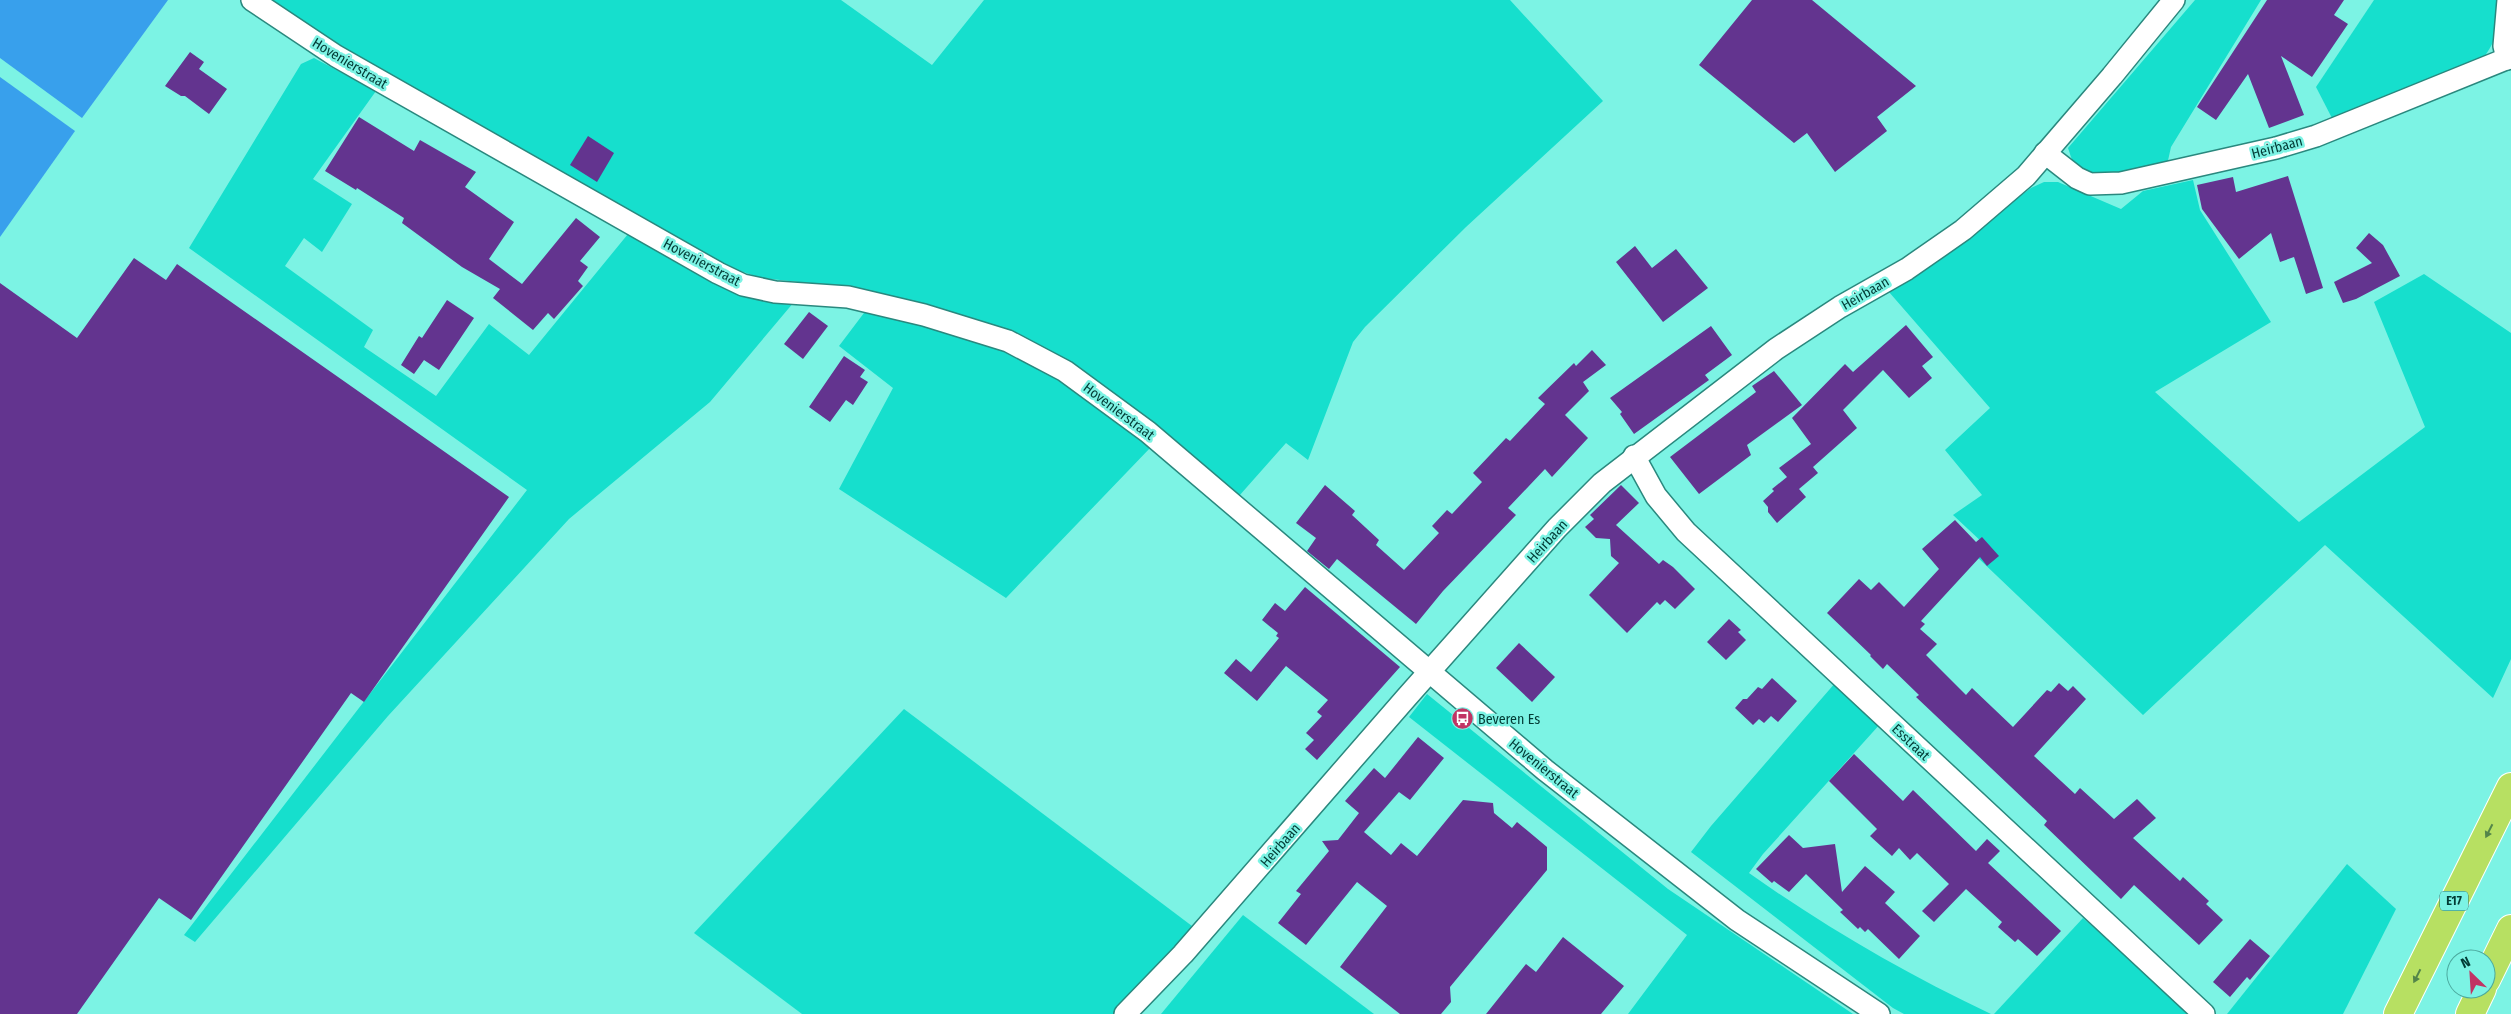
<svg xmlns="http://www.w3.org/2000/svg" width="2511" height="1014" font-family="'Fira Sans Condensed',sans-serif">
<rect width="100%" height="100%" fill="#7cf3e4"/>
<g fill="#16dfcd">
<polygon points="269,0 841,0 932,65 984,0 1510,0 1603,101 1466,227 1365,327 1353,342 1308,460 1286,443 1239,496 1098,383 1047,349 985,325 863,289 761,278 723,265 346,51"/>
<path d="M2195,0H2261L2171,147L2167,165C2144,170 2090,186 2074,163C2071,159 2070,153 2068,148Z"/>
<path d="M2374,0H2504C2501,27 2496,41 2480,63L2334,122L2316,87Z"/>
<polygon points="314,58 376,91 313,179 352,204 322,252 304,238 285,266 373,330 364,347 436,396 489,324 529,355 628,234 719,283 794,302 710,402 569,519 388,716 195,942 184,935 527,490 189,248 301,64"/>
<polygon points="2193,180 2200,210 2271,322 2155,392 2299,522 2425,427 2374,302 2424,274 2511,333 2511,659 2493,698 2325,545 2143,715 1975,555 1984,544 1953,515 1982,495 1945,450 1990,408 1889,292 2031,188 2044,182 2058,182 2121,209 2143,191"/>
<polygon points="867,309 1004,350 1040,368 1086,398 1151,447 1006,598 839,489 893,388 839,346"/>
<path d="M1836,682L1881,723L1763,854L1749,873C1825,927 1906,974 1991,1014H1904L1893,1008L1691,852L1711,826Z"/>
<polygon points="1427,694 1668,889 1853,1014 1628,1014 1687,935 1409,717"/>
<polygon points="904,709 1196,929 1121,1014 802,1014 694,933"/>
<polygon points="2347,864 2396,909 2343,1014 2227,1014"/>
<polygon points="1243,915 1374,1014 1161,1014"/>
<polygon points="2083,918 2193,1014 1994,1014"/>
</g>
<g fill="#38a0ec">
<polygon points="0,0 168,0 82,118 0,58"/>
<polygon points="0,77 75,131 0,237"/>
</g>
<g fill="#63348f">
<polygon points="1752,0 1812,0 1916,86 1877,117 1887,131 1835,172 1807,133 1794,143 1699,65"/>
<polygon points="2267,0 2344,0 2334,15 2348,24 2312,77 2281,56 2304,115 2269,128 2248,74 2216,120 2197,107"/>
<polygon points="190,52 204,62 199,69 227,89 209,114 185,96 181,96 165,86"/>
<polygon points="359,117 414,151 420,140 476,172 465,187 514,222 489,259 522,284 576,218 600,237 580,261 588,267 578,281 583,286 554,319 548,313 533,330 493,298 500,289 462,267 402,223 404,218 357,188 356,190 325,171"/>
<polygon points="588,136 614,153 597,182 570,165"/>
<polygon points="2288,176 2323,288 2306,294 2294,257 2280,262 2271,233 2239,259 2202,209 2197,185 2233,177 2236,192"/>
<polygon points="2369,233 2383,245 2400,276 2356,299 2343,303 2334,282 2372,263 2356,248"/>
<polygon points="1635,246 1652,268 1676,249 1708,288 1663,322 1616,262"/>
<polygon points="134,258 166,280 177,264 509,497 364,702 351,693 191,920 159,898 77,1014 0,1014 0,283 77,338"/>
<polygon points="447,300 474,318 439,370 424,360 414,374 401,365 419,336 422,338"/>
<polygon points="809,312 828,326 803,359 784,344"/>
<polygon points="1906,325 1933,357 1922,366 1932,378 1909,398 1883,370 1843,410 1857,428 1813,467 1818,473 1799,489 1806,497 1777,523 1768,512 1768,507 1763,501 1774,491 1772,489 1787,477 1779,468 1811,444 1792,418 1845,364 1853,372"/>
<polygon points="1711,326 1732,355 1705,375 1709,380 1634,434 1620,414 1622,412 1610,398"/>
<polygon points="1592,350 1606,365 1583,382 1589,391 1565,415 1588,438 1552,477 1545,469 1508,508 1516,515 1443,591 1416,624 1337,559 1329,569 1307,551 1316,538 1296,523 1325,485 1355,511 1352,515 1379,540 1376,545 1404,570 1439,533 1432,526 1447,510 1452,514 1482,482 1473,473 1506,438 1510,441 1545,404 1538,398 1574,363 1576,366"/>
<polygon points="844,356 865,370 860,377 868,382 853,405 846,400 830,422 809,407"/>
<polygon points="1774,371 1802,405 1747,445 1751,455 1699,494 1670,457 1756,392 1752,386"/>
<polygon points="1621,485 1639,503 1616,525 1659,564 1663,560 1673,567 1695,589 1675,609 1665,600 1660,605 1657,602 1627,633 1589,595 1619,563 1611,556 1610,539 1596,538 1585,527 1594,519 1590,515"/>
<polygon points="1955,520 1976,542 1982,537 1999,556 1987,566 1980,557 1921,621 1925,624 1920,629 1937,644 1926,655 1966,695 1972,688 2013,727 2047,690 2051,692 2059,683 2068,691 2073,686 2086,699 2034,756 2075,794 2080,788 2114,819 2137,799 2156,818 2133,838 2180,881 2183,877 2209,901 2206,904 2223,920 2199,945 2134,885 2121,899 2044,825 2047,821 1916,697 1919,695 1887,664 1883,669 1870,656 1871,655 1827,613 1859,579 1871,590 1879,582 1904,607 1939,569 1922,549"/>
<polygon points="1305,587 1400,667 1317,760 1305,749 1314,740 1306,733 1322,716 1317,712 1328,700 1286,666 1257,701 1224,673 1236,659 1251,672 1279,638 1276,636 1278,633 1262,620 1275,603 1285,611"/>
<polygon points="1729,619 1741,630 1738,632 1746,640 1726,660 1707,642"/>
<polygon points="1519,643 1555,677 1532,702 1496,668"/>
<polygon points="1772,678 1797,701 1778,722 1771,716 1764,723 1759,719 1753,725 1735,708 1743,699 1747,699 1758,687 1762,689"/>
<polygon points="1418,737 1444,758 1410,800 1399,792 1364,832 1391,855 1401,843 1417,856 1463,800 1493,803 1494,813 1512,828 1517,822 1547,847 1547,870 1450,987 1451,1002 1441,1014 1400,1014 1340,967 1387,906 1357,882 1306,945 1278,923 1301,894 1296,891 1329,851 1322,841 1338,840 1359,813 1345,801 1374,768 1385,778"/>
<polygon points="1854,754 1903,801 1913,790 1976,851 1987,839 2000,851 1988,863 2061,931 2037,956 2018,939 2015,942 1998,927 2002,922 1966,889 1934,922 1922,911 1949,884 1917,853 1910,860 1899,848 1892,856 1870,836 1877,829 1829,781"/>
<polygon points="1789,835 1803,848 1835,844 1842,892 1865,866 1895,892 1885,903 1920,936 1899,959 1868,929 1865,932 1860,927 1858,929 1840,912 1843,910 1806,874 1789,892 1774,881 1772,883 1756,869"/>
<polygon points="1563,937 1624,986 1601,1014 1486,1014 1526,964 1536,972"/>
<polygon points="2250,939 2270,956 2250,980 2247,977 2230,997 2213,982"/>
</g>
<g fill="none" stroke-linecap="round" stroke-linejoin="round">
<defs>
<g id="minor">
<polyline points="252,0 336,56 718,273 743,285 775,292 848,297 924,315 1008,341 1065,371 1148,432 1545,770 1737,920 1879,1014"/>
<polyline points="2507,59 2504,46 2508,0"/>
<polyline points="2045,153 2077,178 2090,184 2121,183 2276,148 2316,136 2511,57"/>
<polyline points="1634,456 1656,496 1686,532 2204,1014"/>
<polyline points="1125,1014 1183,954 1406,698 1557,528 1602,483 1776,349 1840,307 1907,269 1963,230 2026,176 2112,76 2174,0"/>
</g>
<g id="motorway">
<polyline points="2486,980 2511,929"/>
<polyline points="2398,1014 2511,787"/>
<polyline points="2470,1014 2482,989"/>
</g>
</defs>
<use href="#minor" stroke="#2a887e" stroke-width="24"/>
<use href="#motorway" stroke="#fff" stroke-width="30"/>
<use href="#minor" stroke="#fff" stroke-width="21"/>
<use href="#motorway" stroke="#b7e062" stroke-width="28"/>
</g>
<defs><path id="oneway-solid" d="M-6-.8H1V-3.2L6.5 0L1 3.2V.8H-6Z" transform="scale(1.25)"/></defs>
<g fill="#538549">
<use href="#oneway-solid" transform="translate(2489 831) rotate(117)"/>
<use href="#oneway-solid" transform="translate(2417 976) rotate(117)"/>
</g>
<defs>
<symbol id="bus-disc" viewBox="-11 -11 22 22"><circle r="9.5" fill="#c13464" stroke="#7cf3e4"/><path d="M-5-6H5V4H4V6H2V4H-2V6H-4V4H-5ZM-3.5-4V0h7V-4ZM-3.5 1.2v1.5H-2V1.2ZM2 1.2v1.5H3.5V1.2Z" fill="#fff"/></symbol>
</defs>
<g fill-rule="evenodd">
<use href="#bus-disc" x="1450" y="706" width="25" height="25"/>
</g>
<g text-anchor="middle" stroke-width="5" stroke-linejoin="round" paint-order="stroke">
<rect fill="#7cf3e4" stroke="#27726a" stroke-width="1" x="2440" y="891.5" width="28" height="19" rx="4"/>
<g font-size="12" font-weight="bold" fill="#023b35">
<text x="2454" y="905">E17</text>
</g>
<g font-size="14" fill="#023b35" stroke="#7cf3e4">
<text transform="translate(350 63) rotate(31)" y="5">Hovenierstraat</text>
<text transform="translate(2277 147) rotate(-15)" y="5">Heirbaan</text>
<text transform="translate(702 262) rotate(28)" y="5">Hovenierstraat</text>
<text transform="translate(1865 293) rotate(-30)" y="5">Heirbaan</text>
<text transform="translate(1119 411) rotate(37)" y="5">Hovenierstraat</text>
<text transform="translate(1547 541) rotate(-48)" y="5">Heirbaan</text>
<text transform="translate(1911 742) rotate(43)" y="5">Esstraat</text>
<text transform="translate(1544 768) rotate(39)" y="5">Hovenierstraat</text>
<text transform="translate(1280 845) rotate(-49)" y="5">Heirbaan</text>
</g>
<g font-size="14" fill="#023b35" stroke="#7cf3e4" text-anchor="start">
<text x="1478" y="724">Beveren Es</text>
</g>
</g>
<g transform="translate(2471 974) rotate(335)"><circle r="24" fill="#7cf3e4" stroke="#4ba99e"/>
<path d="M0-4L9 19L0 12L-9 19Z" fill="#c13464"/>
<text y="-8" font-size="14" font-weight="bold" text-anchor="middle" fill="#023b35">N</text>
</g>
</svg>
